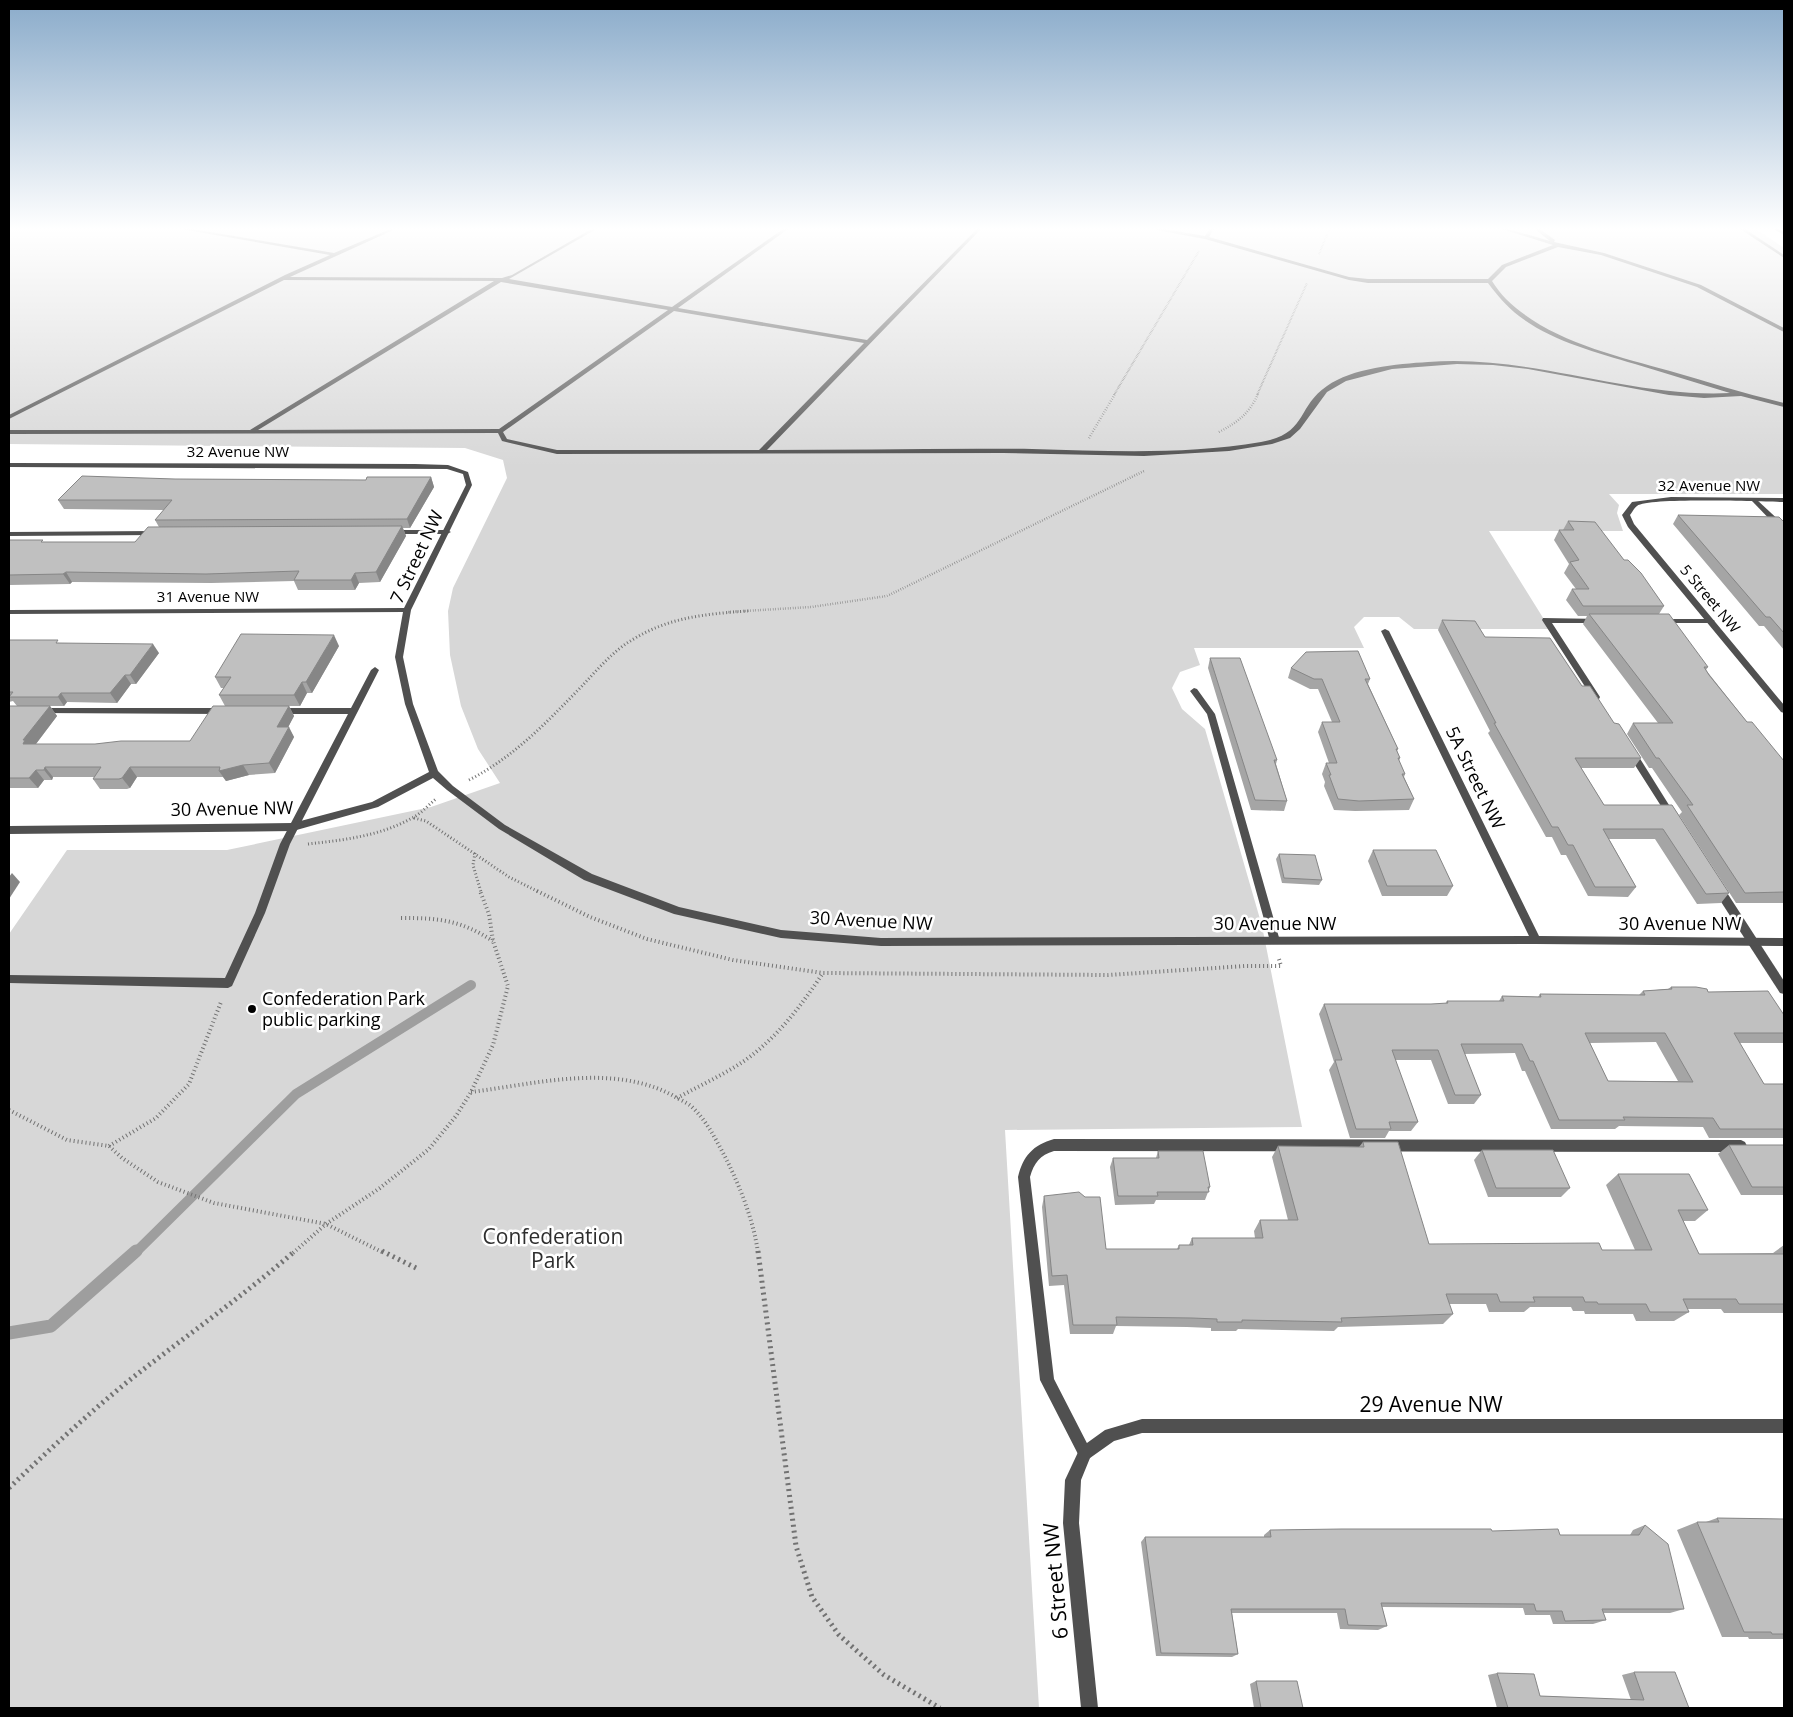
<svg xmlns="http://www.w3.org/2000/svg" width="1793" height="1717" font-family="'Open Sans',sans-serif">
<rect width="100%" height="100%" fill="#fff"/>
<polygon fill="#d7d7d7" points="9,227 1753,227 1784,248 1784,494 1609,494 1619,505 1617,513 1623,531 1489,531 1550,629 1414,629 1399,617 1364,617 1354,627 1364,648 1194,648 1200,665 1180,672 1172,688 1182,709 1205,729 1262,926 1302,1127 1005,1130 1039,1708 9,1708 9,934 67,850 227,850 431,807 500,783 478,749 461,706 450,655 448,611 453,588 507,478 503,460 465,448 9,444"/>
<g fill="none" stroke-linecap="round" stroke-linejoin="round">
<polyline stroke="#9e9e9e" stroke-width="10" points="135,1253 296,1094 471,985"/>
<polyline stroke="#9e9e9e" stroke-width="13" points="9,1333 51,1326 136,1251"/>
<g stroke="#727272" stroke-width="2" stroke-dasharray="0.5 1" stroke-linecap="butt">
<polyline points="1319,254 1330,227"/>
<polyline points="1114,395 1199,251"/>
<polyline points="1257,395 1307,283"/>
</g>
<g stroke="#727272" stroke-width="2.5" stroke-dasharray="0.5 2" stroke-linecap="butt">
<path d="M1219,432C1238,422 1249,414 1258,394"/>
<polyline points="1089,438 1115,394"/>
<polyline points="728,612 811,607 887,596 1144,471"/>
</g>
<g stroke="#727272" stroke-width="3" stroke-dasharray="1 2.5" stroke-linecap="butt">
<path d="M469,780C514,757 547,722 582,686C597,670 613,651 632,640C669,617 706,614 748,611"/>
<polyline points="414,818 426,821 509,877 539,892"/>
<path d="M308,844C344,840 380,836 412,818C421,814 428,805 436,799"/>
<polyline points="475,853 473,865 481,892"/>
</g>
<g stroke="#727272" stroke-width="4" stroke-dasharray="1 3" stroke-linecap="butt">
<polyline points="537,891 590,917 647,939 733,960 823,973 1108,975 1245,966 1281,966 1279,959"/>
<path d="M401,918C440,918 460,920 493,941"/>
<path d="M471,1092C536,1084 611,1063 672,1095C678,1099 686,1102 691,1106C706,1120 714,1136 723,1153C738,1181 754,1221 758,1253"/>
<path d="M677,1098C699,1086 723,1075 744,1061C777,1038 801,1006 823,973"/>
<polyline points="9,1110 67,1140 109,1146 122,1158 158,1182 214,1203 326,1224 384,1253"/>
<polyline points="109,1146 156,1118 189,1084 221,1002"/>
<polyline points="293,1253 326,1224 380,1188 429,1149 456,1116 471,1092 493,1045 508,986 493,941 489,914 480,891"/>
</g>
<g stroke="#727272" stroke-width="5" stroke-dasharray="2 4" stroke-linecap="butt">
<polyline points="382,1251 418,1269"/>
<polyline points="758,1251 796,1546 812,1597 839,1635 884,1675 940,1708"/>
<path d="M9,1488C50,1449 92,1410 136,1375C189,1334 244,1295 295,1251"/>
</g>
<g fill="#505050" fill-rule="evenodd">
<path d="M173,227H181L334,253L395,227H400L290,277L502,278L512,275L595,227H600L509,279L672,307L786,227H791L678,308L867,340L979,227H983L767,450C855,450 943,448 1032,449C1108,451 1185,455 1261,442C1308,434 1296,407 1327,386C1352,368 1397,364 1428,362C1532,354 1627,398 1730,393C1698,383 1667,374 1635,364C1595,352 1552,341 1519,316C1506,306 1497,295 1488,283H1368L1349,280L1205,239L1146,228L1144,227H1152L1205,236L1211,227H1215L1209,237L1349,277L1368,279H1488L1502,265L1553,245L1495,227H1501L1550,241L1532,227H1537L1555,240L1554,242L1604,253L1701,285L1784,328V332L1697,287L1601,255L1558,247L1506,267L1492,281C1496,287 1501,294 1506,299C1549,341 1614,355 1670,371C1708,382 1746,394 1784,403V407L1741,396L1704,398L1669,395L1528,369L1493,365L1457,364L1392,369L1346,381L1327,392L1300,429L1290,438L1272,444L1229,451L1144,456L1003,453L557,454L502,441L498,433L9,434V430H250L494,281L284,280L9,419V415L285,275L330,255L175,228ZM501,282L668,310L499,429L258,430ZM674,311L864,343L759,450H557L507,439L503,432Z"/>
<polygon points="1737,227 1742,227 1784,255 1784,258"/>
<polygon points="1752,499 1756,499 1784,525 1784,531 1781,531 1752,501"/>
<polygon points="389,530 447,530 451,532 447,534 389,534"/>
<polygon points="155,531 158,531 158,535 9,536 9,532"/>
<polygon points="1543,618 1601,619 1602,621 1598,623 1552,623 1600,697 1599,699 1593,699 1542,620"/>
<polygon points="1657,619 1711,619 1715,621 1711,623 1660,623 1656,621"/>
<polygon points="375,667 379,670 290,844 265,913 232,986 228,988 9,983 9,975 225,978 255,913 280,844 348,714 279,714 275,711 279,708 351,708 371,670"/>
<polygon points="1194,688 1197,689 1215,714 1280,941 1279,944 1271,944 1270,941 1207,714 1190,691"/>
<polygon points="41,708 222,708 226,711 222,714 38,713 37,711 38,709"/>
<polygon points="1631,748 1634,749 1674,813 1676,815 1674,817 1668,817 1626,751"/>
<polygon points="1718,884 1722,885 1784,981 1784,994 1780,993 1714,891 1713,888 1714,885"/>
<path d="M1054,1139L1741,1140L1745,1142L1747,1146L1745,1150L1741,1152L1054,1151C1040,1155 1034,1163 1030,1177L1054,1379L1092,1453L1090,1458L1085,1460L1080,1458L1040,1380L1018,1177C1023,1156 1033,1145 1054,1139Z"/>
</g>
<g fill="#505050" fill-rule="evenodd">
<polygon points="9,463 415,464 448,465 468,472 472,485 411,610 403,657 413,704 438,771 453,786 505,825 592,874 679,907 781,930 881,938 1529,936 1381,631 1385,629 1389,631 1539,936 1784,938 1784,946 1536,944 881,946 781,938 674,914 584,880 499,829 447,790 433,778 378,807 293,831 9,834 9,826 293,823 372,802 429,772 405,704 395,657 403,612 9,614 9,610 404,608 466,485 463,474 447,469 9,467"/>
<path d="M1671,497L1784,498V502C1761,502 1650,497 1637,506C1634,508 1632,513 1630,515L1634,524L1784,705V713L1781,712L1628,527L1622,515L1632,502Z"/>
<polygon points="1142,1419 1784,1419 1784,1433 1142,1433 1114,1441 1090,1458 1081,1480 1079,1523 1098,1708 1081,1708 1063,1523 1065,1480 1080,1448 1105,1430"/>
</g>
<polygon fill="#1d1d1d" fill-rule="evenodd" points="1770,227 1775,227 1784,232 1784,235"/>
</g>
<g fill="#a5a5a5" fill-rule="evenodd">
<polygon points="431,477 434,487 410,528 403,528 406,536 380,582 359,583 355,590 298,590 294,581 211,583 72,582 70,584 9,585 9,540 45,542 135,542 159,527 155,520 164,510 64,509 58,500 175,479 366,480"/>
<polygon points="1678,515 1784,522 1784,650 1764,626 1759,626 1673,524"/>
<polygon points="1568,521 1624,560 1664,606 1659,614 1708,667 1706,670 1747,722 1784,761 1784,903 1736,903 1679,815 1682,812 1652,768 1649,768 1627,734 1633,723 1658,723 1583,624 1587,616 1578,616 1566,600 1572,589 1576,589 1564,573 1569,564 1554,540 1559,530 1563,530"/>
<polygon points="1442,620 1485,637 1582,686 1614,723 1641,758 1634,768 1581,768 1604,805 1672,805 1729,893 1721,903 1697,904 1655,839 1609,839 1636,887 1628,897 1588,896 1566,855 1561,855 1552,837 1546,837 1488,733 1490,731 1438,630"/>
<polygon points="9,640 60,643 159,653 136,684 131,684 117,703 67,702 64,706 50,706 57,716 36,744 95,744 190,741 225,706 219,695 224,688 221,688 215,677 339,646 312,693 307,693 300,706 289,706 294,716 288,727 294,737 275,773 249,775 226,781 223,777 137,777 130,788 127,789 100,789 93,779 94,777 53,777 52,780 44,780 38,788 9,788 9,706 17,706 13,701 9,702"/>
<polygon points="1210,658 1277,760 1276,764 1287,801 1284,811 1251,810 1208,668"/>
<polygon points="1291,668 1370,679 1368,684 1398,749 1397,751 1400,758 1399,761 1405,774 1404,777 1414,799 1409,810 1355,811 1334,810 1324,786 1325,782 1322,774 1326,763 1329,763 1318,732 1322,722 1332,722 1318,689 1310,689 1288,678"/>
<polygon points="1373,850 1453,886 1447,896 1382,896 1368,861"/>
<polygon points="1279,854 1322,880 1319,885 1282,883 1276,859"/>
<path d="M1671,987L1708,992L1784,1015V1043H1739L1764,1084H1784V1138H1709L1703,1127L1619,1126L1615,1129H1551L1525,1071H1522L1515,1053L1464,1054L1481,1095L1474,1104H1448L1431,1060H1395L1418,1122L1411,1131H1389L1385,1138H1350L1329,1070L1334,1062L1319,1014L1324,1004H1445L1447,1001H1499L1502,996L1538,997L1540,994L1639,995L1643,991L1668,989ZM1656,1042L1678,1081H1608L1590,1043Z"/>
<polygon points="1363,1142 1429,1244 1602,1250 1635,1250 1606,1185 1618,1174 1708,1210 1695,1221 1683,1221 1699,1254 1773,1253 1784,1245 1784,1313 1724,1313 1721,1309 1687,1309 1689,1312 1674,1321 1636,1321 1633,1314 1585,1314 1584,1311 1573,1311 1571,1307 1530,1307 1524,1312 1489,1312 1486,1304 1449,1304 1453,1314 1443,1324 1338,1327 1334,1331 1238,1329 1236,1331 1211,1331 1211,1328 1187,1327 1116,1326 1113,1334 1070,1334 1064,1285 1049,1286 1042,1207 1044,1196 1106,1249 1177,1249 1179,1245 1189,1245 1192,1238 1255,1238 1254,1231 1260,1220 1288,1220 1272,1157 1278,1146 1359,1147"/>
<polygon points="1729,1145 1784,1145 1784,1195 1741,1195 1718,1154"/>
<polygon points="1482,1150 1570,1188 1561,1197 1488,1197 1474,1160"/>
<polygon points="1158,1151 1210,1187 1205,1200 1156,1200 1154,1204 1115,1205 1110,1167 1113,1158 1156,1158"/>
<polygon points="1717,1518 1784,1519 1784,1639 1749,1639 1748,1637 1722,1637 1677,1530 1697,1522 1706,1522"/>
<polygon points="1645,1525 1684,1609 1670,1613 1603,1613 1606,1620 1593,1624 1553,1624 1550,1615 1525,1615 1523,1608 1382,1607 1387,1626 1378,1630 1340,1629 1337,1613 1232,1613 1238,1654 1232,1657 1156,1656 1141,1542 1145,1537 1264,1537 1264,1535 1270,1530 1492,1531 1560,1535 1630,1535 1633,1530"/>
<polygon points="1634,1672 1689,1708 1497,1708 1488,1675 1497,1673 1540,1696 1631,1700 1622,1675"/>
<polygon points="1256,1681 1303,1708 1254,1708 1250,1684"/>
</g>
<g fill="#868686">
<polygon points="431,477 434,487 410,528 407,519"/>
<polygon points="402,526 406,536 380,582 376,572"/>
<polygon points="66,572 72,582 70,584 63,574"/>
<polygon points="355,573 359,583 355,590 351,580"/>
<polygon points="334,635 339,646 312,693 306,682"/>
<polygon points="153,644 159,653 136,684 130,675"/>
<polygon points="125,675 131,684 117,703 110,693"/>
<polygon points="302,682 307,693 300,706 294,695"/>
<polygon points="61,693 67,702 64,706 58,697"/>
<polygon points="50,706 57,716 32,749 23,744 23,740"/>
<polygon points="289,706 294,716 283,737 277,727"/>
<polygon points="289,727 294,737 275,773 269,763"/>
<polygon points="243,765 249,775 226,781 219,771"/>
<polygon points="45,767 53,777 52,780 44,770"/>
<polygon points="130,767 137,777 130,788 122,778"/>
<polygon points="36,770 44,780 38,788 29,778"/>
<polygon points="12,873 20,882 9,899 9,877"/>
</g>
<g fill="#c0c0c0" stroke="#868686" fill-rule="evenodd">
<polygon points="82,476 175,479 366,480 367,477 431,477 407,519 155,520 172,500 58,500"/>
<polygon points="1678,515 1779,517 1784,522 1784,633 1770,617 1766,617"/>
<polygon points="1568,521 1595,522 1624,560 1628,560 1641,573 1664,606 1583,606 1572,589 1589,589 1570,562 1579,560 1559,530 1574,530"/>
<polygon points="402,526 376,572 355,573 351,580 294,580 299,571 206,574 66,572 63,574 9,575 9,540 43,540 41,542 135,542 148,527"/>
<polygon points="1589,614 1669,614 1708,667 1704,667 1709,675 1747,722 1752,722 1784,761 1784,892 1745,893 1687,805 1693,805 1659,758 1656,758 1633,723 1673,723"/>
<polygon points="1442,620 1475,621 1485,637 1550,638 1582,686 1590,686 1614,723 1619,724 1641,758 1575,758 1604,805 1672,805 1729,893 1706,894 1663,829 1603,829 1636,887 1595,887 1573,845 1568,845 1558,827 1552,827 1494,723 1496,723"/>
<polygon points="241,634 334,635 306,682 302,682 294,695 219,695 231,677 215,677"/>
<polygon points="9,640 58,640 56,643 153,644 130,675 125,675 110,693 61,693 58,697 9,697 13,692 9,692"/>
<polygon points="1358,651 1370,679 1365,679 1398,749 1396,749 1400,758 1398,758 1405,774 1402,774 1414,799 1359,801 1338,799 1329,775 1331,775 1326,763 1337,763 1322,722 1340,722 1322,679 1314,679 1291,668 1306,652"/>
<polygon points="1210,658 1240,658 1277,760 1274,760 1287,801 1255,800"/>
<polygon points="9,706 50,706 23,740 25,740 23,744 95,744 121,741 190,741 213,706 289,706 277,727 289,727 269,763 243,765 219,771 220,767 130,767 122,778 119,779 93,779 101,767 45,767 44,770 36,770 29,778 9,778"/>
<polygon points="1373,850 1436,850 1453,886 1387,886"/>
<polygon points="1279,854 1315,855 1322,880 1284,878"/>
<path d="M1671,987H1696L1707,989L1708,992L1768,991L1784,1015V1033H1734L1764,1084H1784V1129H1720L1713,1118L1623,1117L1625,1120H1559L1533,1061H1530L1522,1044H1461L1481,1095H1455L1438,1050H1392L1418,1122H1389L1391,1129H1356L1335,1060H1342L1324,1004H1431L1448,1003L1447,1001H1504L1502,996L1541,997L1540,994L1645,995L1643,991L1672,989ZM1585,1033H1665L1693,1082L1608,1081Z"/>
<polygon points="1363,1142 1398,1142 1429,1244 1599,1243 1602,1250 1652,1250 1618,1174 1689,1174 1708,1210 1678,1210 1699,1254 1784,1254 1784,1304 1739,1304 1736,1299 1683,1299 1689,1312 1650,1312 1646,1304 1598,1304 1597,1302 1585,1302 1583,1297 1533,1297 1535,1302 1500,1302 1497,1294 1446,1294 1453,1314 1341,1318 1342,1322 1242,1320 1242,1322 1217,1322 1217,1319 1192,1318 1116,1317 1117,1325 1073,1325 1067,1275 1052,1276 1044,1196 1079,1192 1085,1197 1100,1197 1106,1249 1179,1249 1179,1245 1193,1245 1192,1238 1263,1238 1260,1220 1298,1220 1278,1146 1364,1147"/>
<polygon points="1729,1145 1784,1145 1784,1187 1752,1187"/>
<polygon points="1482,1150 1553,1150 1570,1188 1496,1188"/>
<polygon points="1158,1151 1203,1151 1210,1187 1208,1187 1209,1192 1157,1192 1158,1196 1118,1196 1113,1158 1159,1158"/>
<polygon points="1717,1518 1784,1519 1784,1634 1772,1634 1771,1632 1744,1632 1697,1522 1719,1522"/>
<polygon points="1645,1525 1668,1544 1684,1609 1602,1609 1606,1620 1565,1621 1562,1611 1536,1611 1534,1604 1381,1603 1387,1626 1348,1625 1345,1609 1231,1609 1238,1654 1161,1653 1145,1537 1271,1537 1270,1530 1342,1529 1491,1529 1492,1531 1558,1529 1560,1535 1639,1535"/>
<polygon points="1634,1672 1675,1672 1689,1708 1508,1708 1497,1673 1534,1674 1540,1696 1644,1700"/>
<polygon points="1256,1681 1297,1681 1303,1708 1261,1708"/>
</g>
<linearGradient id="sky" x2="0" y2="1"><stop stop-color="#8aabca"/><stop offset="0.49" stop-color="#fff"/><stop offset="1" stop-color="#fff" stop-opacity="0"/></linearGradient>
<rect width="1793" height="467" fill="url(#sky)"/>
<circle fill="#000" stroke="#fff" stroke-width="2" cx="252" cy="1009" r="5"/>
<g text-anchor="middle" stroke-width="5" stroke-linejoin="round" paint-order="stroke">
<g font-size="15" fill="#000" stroke="#fff">
<text x="238" y="457">32 Avenue NW</text>
<text x="1709" y="491">32 Avenue NW</text>
<text x="208" y="602">31 Avenue NW</text>
<text transform="translate(1710 599) rotate(50)" y="5">5 Street NW</text>
</g>
<g font-size="18" fill="#000" stroke="#fff">
<text transform="translate(417 557) rotate(-65)" y="6">7 Street NW</text>
<text transform="translate(1475 778) rotate(64)" y="6">5A Street NW</text>
<text transform="translate(232 809) rotate(-1)" y="6">30 Avenue NW</text>
<text transform="translate(871 921) rotate(3)" y="6">30 Avenue NW</text>
<text x="1275" y="930">30 Avenue NW</text>
<text x="1680" y="930">30 Avenue NW</text>
</g>
<g font-size="18" fill="#000" stroke="#fff" text-anchor="start">
<text x="262" y="1005">Confederation Park<tspan x="262" dy="21">public parking</tspan></text>
</g>
<g font-size="21" fill="#2e2e2e" stroke="#fff">
<text x="553" y="1244">Confederation<tspan x="553" dy="24">Park</tspan></text>
</g>
<g font-size="21" fill="#000" stroke="#fff">
<text x="1431" y="1412">29 Avenue NW</text>
<text transform="translate(1056 1581) rotate(-95)" y="7">6 Street NW</text>
</g>
</g>
<rect width="1793" height="1717" fill="none" stroke="#000000" stroke-width="20"/>
</svg>
